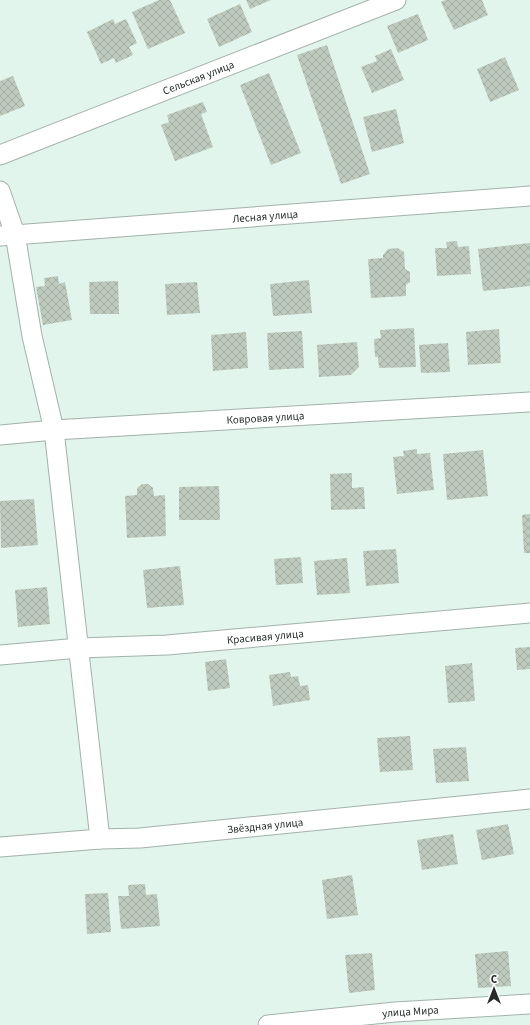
<svg xmlns="http://www.w3.org/2000/svg" width="530" height="1025" font-family="'Source Sans 3',sans-serif">
<defs>
<pattern id="building-cross-hatch" width="8" height="8" patternUnits="userSpaceOnUse"><rect width="8" height="8" fill="#becabd"/><path d="M0 0l8 8M0 8l8-8" fill="none" stroke="#a3aea2"/></pattern>
</defs>
<rect width="100%" height="100%" fill="#e2f5ed"/>
<g fill="url(#building-cross-hatch)">
<polygon points="159,0 170,0 185,33 148,49 132,12"/>
<polygon points="246,0 271,0 250,9"/>
<polygon points="445,0 482,0 488,15 454,30 441,2"/>
<polygon points="240,4 252,32 219,47 207,19"/>
<polygon points="418,14 428,40 398,53 387,26"/>
<polygon points="113,19 115,24 126,19 137,43 129,47 133,55 116,63 114,58 101,64 87,32"/>
<polygon points="327,45 370,174 341,184 297,55"/>
<polygon points="391,49 404,80 372,93 361,67 377,61 375,56"/>
<polygon points="505,57 519,90 490,102 477,69"/>
<polygon points="269,73 301,153 271,165 240,85"/>
<polygon points="13,76 25,106 0,116 0,81"/>
<polygon points="203,102 207,112 201,114 213,147 175,161 161,125 169,122 167,115"/>
<polygon points="396,109 404,143 372,152 363,117"/>
<polygon points="457,241 458,247 469,246 471,274 437,276 435,248 447,248 446,242"/>
<polygon points="530,243 530,286 483,291 478,249"/>
<polygon points="398,248 404,252 405,269 410,272 410,282 406,285 406,296 371,298 368,259 383,258 383,255 388,249"/>
<polygon points="58,276 59,284 65,282 72,320 43,325 36,287 45,286 44,278"/>
<polygon points="309,280 312,313 273,316 270,284"/>
<polygon points="118,281 119,314 90,314 89,282"/>
<polygon points="197,282 200,313 167,315 165,284"/>
<polygon points="414,328 416,367 379,368 378,357 375,357 374,339 381,338 380,330"/>
<polygon points="499,329 501,363 468,365 466,332"/>
<polygon points="302,331 304,368 269,370 267,333"/>
<polygon points="246,332 248,368 213,371 211,335"/>
<polygon points="357,342 359,367 351,375 319,377 317,345"/>
<polygon points="448,343 450,372 421,373 419,345"/>
<polygon points="417,449 417,454 430,453 434,490 397,494 393,457 404,456 403,451"/>
<polygon points="483,450 488,496 447,500 443,454"/>
<polygon points="352,473 352,488 364,487 365,509 331,510 330,474"/>
<polygon points="142,484 148,484 153,488 154,496 165,495 166,536 127,538 125,496 137,495 137,488"/>
<polygon points="219,486 220,520 179,520 179,487"/>
<polygon points="34,499 38,545 1,548 0,501"/>
<polygon points="530,514 530,553 524,553 522,515"/>
<polygon points="396,549 399,583 366,586 363,551"/>
<polygon points="301,557 303,583 276,585 274,559"/>
<polygon points="347,558 350,593 317,595 314,561"/>
<polygon points="180,566 184,605 147,608 143,570"/>
<polygon points="47,587 50,624 18,627 15,590"/>
<polygon points="530,647 530,669 517,670 515,648"/>
<polygon points="226,659 230,688 208,691 205,662"/>
<polygon points="472,663 475,701 448,703 445,666"/>
<polygon points="290,672 291,677 298,676 300,686 308,685 310,700 273,706 269,675"/>
<polygon points="410,736 413,770 380,772 377,738"/>
<polygon points="466,747 469,781 436,783 433,749"/>
<polygon points="508,824 514,854 482,860 476,830"/>
<polygon points="453,834 458,864 422,870 417,840"/>
<polygon points="352,875 358,915 327,919 322,880"/>
<polygon points="145,884 146,895 157,894 160,926 121,929 118,896 129,896 128,885"/>
<polygon points="108,893 111,932 87,934 85,894"/>
<polygon points="508,951 511,986 478,988 475,954"/>
<polygon points="372,953 375,990 349,993 345,955"/>
</g>
<g fill="none" stroke-linecap="round" stroke-linejoin="round">
<defs>
<g id="minor">
<path id="s1" d="M0,155L396,0"/>
<polyline points="0,191 15,234 32,336 54,430 100,839"/>
<path id="s2" d="M0,236L530,196"/>
<path id="s3" d="M0,435L54,430L530,402"/>
<path id="s4" d="M0,655L79,648L167,645L530,613"/>
<path id="s5" d="M0,847L100,839L140,838L530,799"/>
<path id="s6" d="M268,1025L395,1012L530,1004"/>
</g>
</defs>
<use href="#minor" stroke="#a1b2aa" stroke-width="21"/>
<use href="#minor" stroke="#fff" stroke-width="19"/>
</g>
<g text-anchor="middle" stroke-width="3" stroke-linejoin="round" paint-order="stroke">
<g font-size="11" fill="#252c29" stroke="#fff">
<text dy="4" stroke="none"><textPath href="#s1" startOffset="213">Сельская улица</textPath></text>
<text dy="4" stroke="none"><textPath href="#s2" startOffset="266">Лесная улица</textPath></text>
<text dy="4" stroke="none"><textPath href="#s3" startOffset="266">Ковровая улица</textPath></text>
<text dy="4" stroke="none"><textPath href="#s4" startOffset="266">Красивая улица</textPath></text>
<text dy="4" stroke="none"><textPath href="#s5" startOffset="266">Звёздная улица</textPath></text>
<text dy="4" stroke="none"><textPath href="#s6" startOffset="143">улица Мира</textPath></text>
</g>
</g>
<g transform="translate(494 989)" stroke="#ffffff" stroke-width="3" paint-order="stroke">
<path d="M0-3L7 15L0 10L-7 15Z" fill="#252c29"/>
<text y="-6" font-size="11" font-weight="bold" text-anchor="middle" fill="#252c29">С</text>
</g>
</svg>
